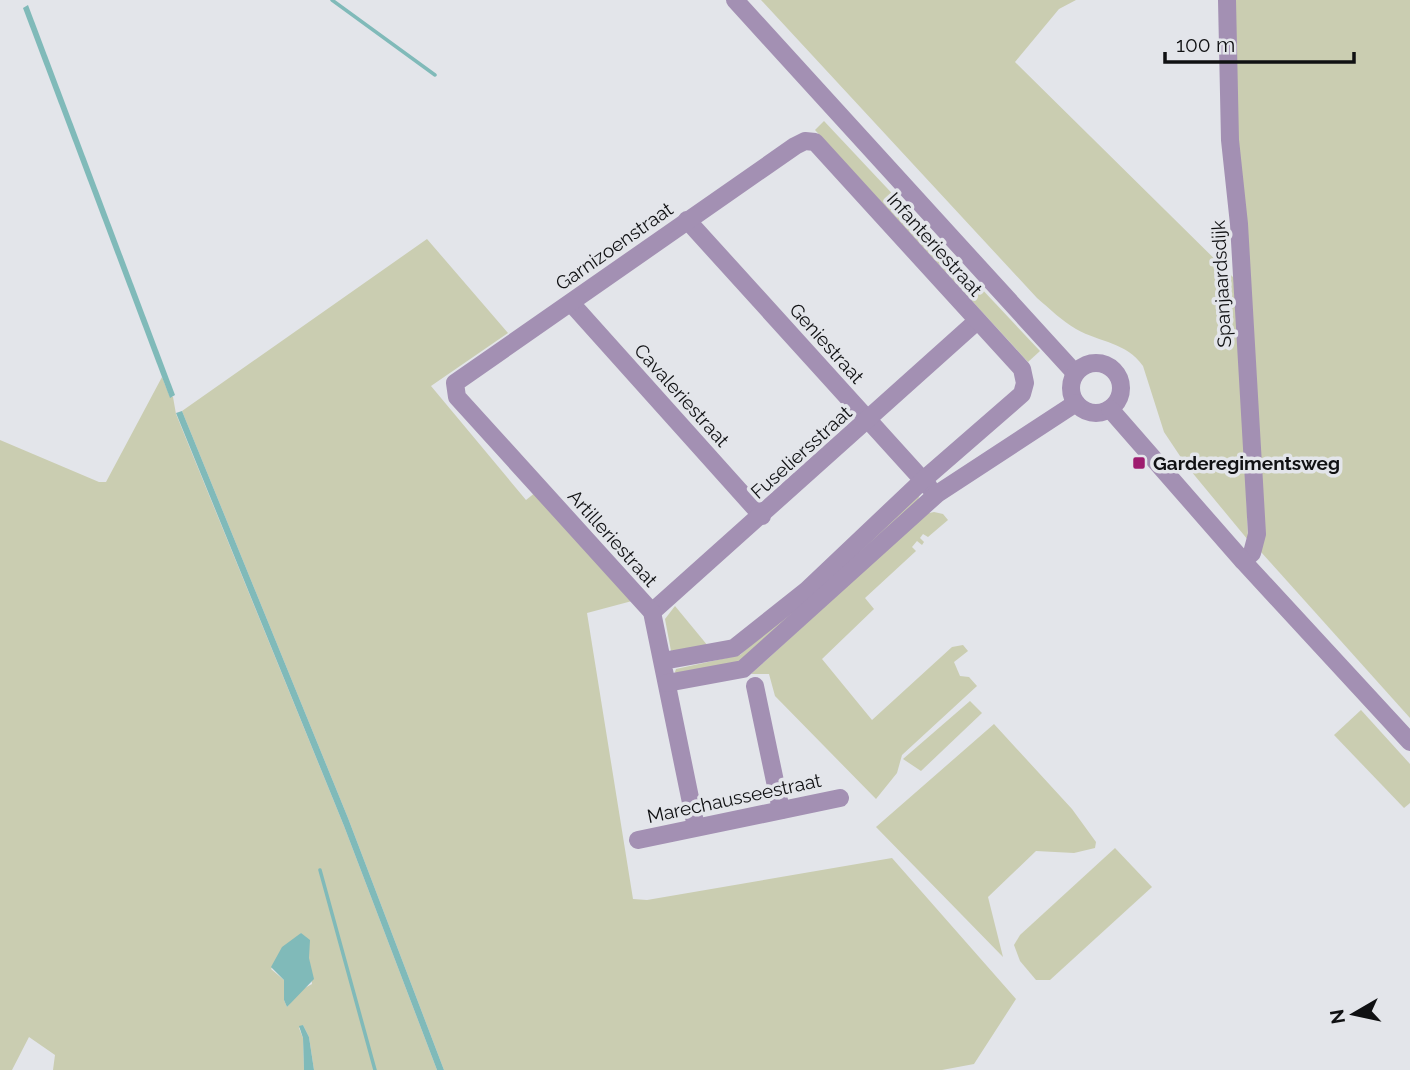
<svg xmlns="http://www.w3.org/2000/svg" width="1410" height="1070" font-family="Raleway,sans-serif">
<rect width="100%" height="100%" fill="#e3e5ea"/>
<g fill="#cacdb1" fill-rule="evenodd">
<path d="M761,0H1076L1059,9L1015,62L1239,283L1248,540L1186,465L1164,432L1143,366C1126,342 1101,343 1076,329C1062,321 1050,309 1037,298Z"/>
<polygon points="1229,0 1410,0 1410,718 1261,552"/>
<polygon points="824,121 1040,351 1028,362 815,130"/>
<polygon points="427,239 508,333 431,386 526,500 536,492 632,601 587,613 633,899 647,900 892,858 1016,999 974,1064 942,1070 444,1070 348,818 182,411"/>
<path d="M162,377L170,397H173L176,414L344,826L437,1070H314L309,1037L303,1025L299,1028L303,1038L304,1070H53L55,1055L29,1037L12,1070H0V440L99,482H106ZM301,933L310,964L312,984L301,990L287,1007L284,1000V980L271,969Z"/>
<polygon points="920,494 917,503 741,661 677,674 675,672 676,669 740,655"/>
<polygon points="934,512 943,514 948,520 928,537 923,534 920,538 924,542 922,545 917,541 912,547 916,551 865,598 874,609 822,659 872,720 952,647 963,645 968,651 954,662 960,676 969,677 977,686 902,755 897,773 876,799 775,696 769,674 751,674 925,514"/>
<polygon points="675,606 708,646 671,651 665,619"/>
<polygon points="970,701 982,713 921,771 903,759"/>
<polygon points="1361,710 1410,764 1410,803 1404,808 1334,735"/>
<polygon points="994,724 1072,809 1096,842 1095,848 1074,853 1036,851 988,897 1003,957 876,827"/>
<polygon points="1115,848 1152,887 1050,980 1036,980 1020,961 1014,945 1020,935"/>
</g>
<g fill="#80bab9">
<polygon points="28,5 175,395 170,398 162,377 23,8"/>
<polygon points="182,411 348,818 444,1070 437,1070 344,826 176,413"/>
<polygon points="301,933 310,940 309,958 314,979 287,1007 284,1000 284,980 271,967 282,947"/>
<polygon points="303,1025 309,1037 314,1070 304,1070 303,1038 299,1026"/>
</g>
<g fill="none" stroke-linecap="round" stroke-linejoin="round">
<g stroke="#80bab9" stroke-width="3.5">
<polyline points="332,0 435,75"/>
<polyline points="320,870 375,1070"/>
</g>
<g stroke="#a390b3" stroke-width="18">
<polyline points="735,0 1075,373"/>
<polyline points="1227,0 1230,140 1239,224 1257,534 1252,553 1243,561"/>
<polyline points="687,220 929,487"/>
<polyline points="571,303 762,516"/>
<circle cx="1096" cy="388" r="25"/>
<polyline points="1110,409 1243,561 1410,742"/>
<polyline points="652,612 977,321"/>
<polyline points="663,661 734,648 807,590 922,481 1022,394 1025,383 1022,369 815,142 805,141 795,146 455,383 457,397 652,612 696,827"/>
<polyline points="667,683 743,669 937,494 1076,403"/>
<polyline points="755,686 781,810"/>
<polyline points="638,840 840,798"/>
</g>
</g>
<rect fill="#9e1c6f" stroke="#e3e5ea" stroke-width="2.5" x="1132" y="456" width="14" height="14" rx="3.5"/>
<g text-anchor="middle" stroke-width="7" stroke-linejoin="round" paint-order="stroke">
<g font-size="19" fill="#101113" stroke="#e3e5ea">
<text transform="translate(935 244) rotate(48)" y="7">Infanteriestraat</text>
<text transform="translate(614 246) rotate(-35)" y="7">Garnizoenstraat</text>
<text transform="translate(1221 284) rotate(-93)" y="7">Spanjaardsdijk</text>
<text transform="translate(827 343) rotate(48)" y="7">Geniestraat</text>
<text transform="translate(682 395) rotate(48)" y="7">Cavaleriestraat</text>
<text transform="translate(801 452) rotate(-42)" y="7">Fuseliersstraat</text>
<text transform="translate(613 538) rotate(48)" y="7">Artilleriestraat</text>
<text transform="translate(734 798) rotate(-12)" y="7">Marechausseestraat</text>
</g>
<g font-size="19" font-weight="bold" fill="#101113" stroke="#e3e5ea" text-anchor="start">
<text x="1153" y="470">Garderegimentsweg</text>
</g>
</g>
<g transform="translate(1354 1014) rotate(261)" stroke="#e3e5ea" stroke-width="5" paint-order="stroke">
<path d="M0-5L12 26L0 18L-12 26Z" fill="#101113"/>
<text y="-10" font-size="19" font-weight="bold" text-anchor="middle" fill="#101113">N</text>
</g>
<path d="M1165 52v10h189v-10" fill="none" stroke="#101113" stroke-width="3.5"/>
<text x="1176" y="52" font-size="21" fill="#101113" stroke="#e3e5ea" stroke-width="5" paint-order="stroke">100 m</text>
</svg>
